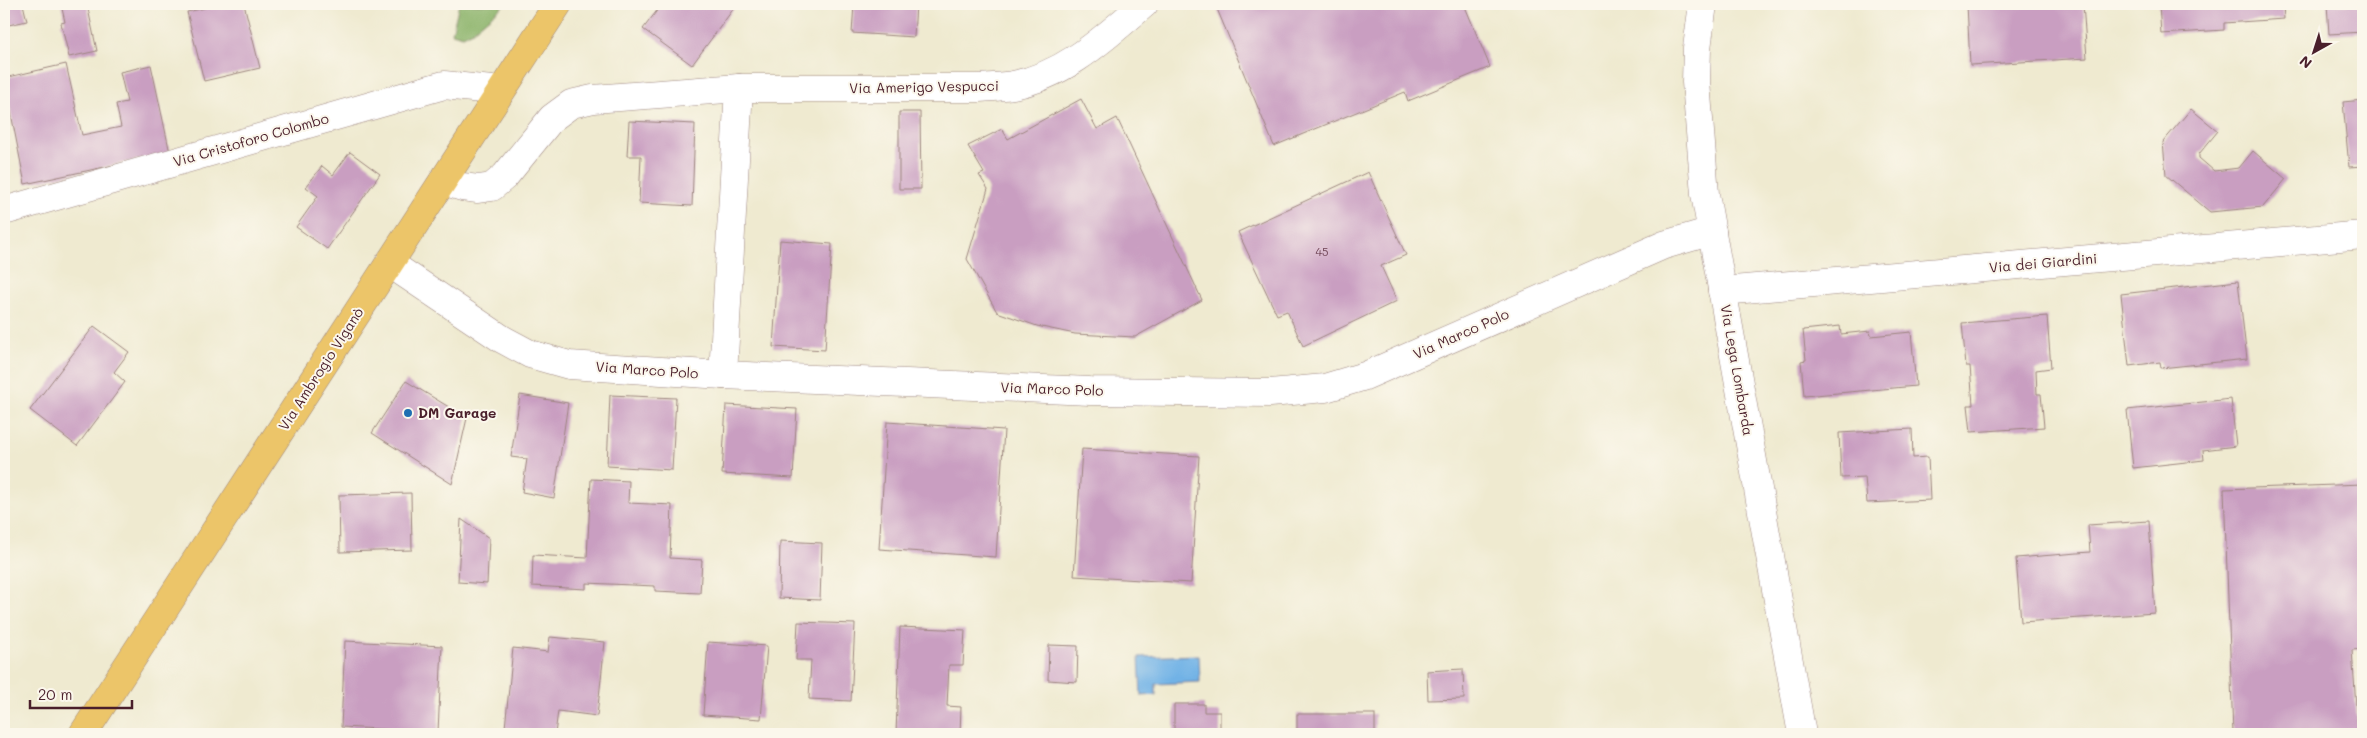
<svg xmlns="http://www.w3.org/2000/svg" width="2367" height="738" font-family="Mali,sans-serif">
<rect width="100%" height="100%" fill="#fbf7ec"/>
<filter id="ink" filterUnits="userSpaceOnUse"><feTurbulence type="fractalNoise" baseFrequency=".02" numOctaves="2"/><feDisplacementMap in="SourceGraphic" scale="10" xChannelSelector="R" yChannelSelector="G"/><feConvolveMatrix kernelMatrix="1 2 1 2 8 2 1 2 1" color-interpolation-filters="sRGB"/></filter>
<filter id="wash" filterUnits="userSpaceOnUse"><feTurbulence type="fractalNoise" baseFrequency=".0096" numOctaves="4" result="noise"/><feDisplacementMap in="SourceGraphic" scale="20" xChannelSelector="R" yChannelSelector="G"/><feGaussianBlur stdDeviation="1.12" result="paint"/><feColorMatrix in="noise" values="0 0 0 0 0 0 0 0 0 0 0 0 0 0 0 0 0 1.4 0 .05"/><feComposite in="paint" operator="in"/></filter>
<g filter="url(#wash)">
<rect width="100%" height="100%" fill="#efead0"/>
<polygon fill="#8cb46b" stroke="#6b6a4b" points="459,4 505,4 473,31 463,36 452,33"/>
<polygon fill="#71b2e6" stroke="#5e6888" points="1199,655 1200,682 1156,684 1156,695 1141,696 1139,657"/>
<g id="blocks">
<g fill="#c99ec1">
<polygon points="4,4 23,4 27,21 4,26"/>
<polygon points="61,4 87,4 97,51 69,57 61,23 65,22"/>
<polygon points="204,4 244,4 260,68 204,81 187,12 205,8"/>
<polygon points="662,4 737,4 692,65 643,29"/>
<polygon points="854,4 916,4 914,37 852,33"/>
<polygon points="1215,4 1464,4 1490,67 1408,101 1405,92 1274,146"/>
<polygon points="1967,4 2083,4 2087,58 1970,65"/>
<polygon points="2159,4 2283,4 2284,19 2224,23 2224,30 2161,34"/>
<polygon points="2327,4 2363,4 2363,32 2329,34"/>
<polygon points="66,64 82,135 121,127 116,104 127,102 120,72 151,65 170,153 25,184 4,78"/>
<polygon points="1081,99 1097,129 1117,118 1202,300 1135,337 1075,334 1037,326 997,312 967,259 988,189 979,175 984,173 968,146 1002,129 1008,139"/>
<polygon points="2363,100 2363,166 2349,167 2343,102"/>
<polygon points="2191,109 2218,131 2199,154 2199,158 2214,171 2239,168 2253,151 2286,179 2263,207 2210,212 2166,175 2163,142"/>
<polygon points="899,112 920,112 921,189 899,189"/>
<polygon points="629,121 695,124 692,206 639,203 641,156 627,156"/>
<polygon points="350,152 380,174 327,249 296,227 318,196 306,187 322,166 333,175"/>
<polygon points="1368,172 1406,255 1381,266 1397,301 1303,346 1287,311 1277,315 1238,232"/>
<polygon points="780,240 832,244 825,350 773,347"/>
<polygon points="2238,281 2247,359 2161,368 2160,362 2129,366 2121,294"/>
<polygon points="2047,316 2051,368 2036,370 2037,394 2041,394 2044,427 1971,432 1968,405 1973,405 1970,366 1966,366 1962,323"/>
<polygon points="94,326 129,352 114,372 125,382 77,446 30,410"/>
<polygon points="1840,326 1841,334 1870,331 1871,336 1911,332 1916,386 1804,396 1801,361 1806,360 1803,330"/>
<polygon points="406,381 467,418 452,484 372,433"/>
<polygon points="520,395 568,403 554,498 522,492 527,459 511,457"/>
<polygon points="610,395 676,398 672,470 607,466"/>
<polygon points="2231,399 2236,446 2203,450 2204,460 2133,468 2127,410"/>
<polygon points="726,405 797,409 793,478 722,474"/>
<polygon points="887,422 1004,430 996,557 879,549"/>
<polygon points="1912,429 1913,458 1928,457 1930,500 1867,503 1865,477 1841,478 1839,433"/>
<polygon points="1082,449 1199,456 1191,583 1074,576"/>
<polygon points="591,479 629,481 628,503 672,505 670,558 702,560 700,593 655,591 655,586 586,583 586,589 532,586 533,555 587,558"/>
<polygon points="2363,484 2363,649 2352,650 2358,734 2233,734 2224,489"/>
<polygon points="411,493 412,550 340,552 339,495"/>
<polygon points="461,519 489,538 487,584 458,582"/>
<polygon points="2149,521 2155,613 2021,622 2016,558 2090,552 2088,525"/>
<polygon points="780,541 822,543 820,600 779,598"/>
<polygon points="798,622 855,624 851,701 809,699 811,660 796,660"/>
<polygon points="900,627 965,630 963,665 949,665 947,706 961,707 960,734 896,734"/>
<polygon points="550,637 605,642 597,716 558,711 555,734 505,728 513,648 548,652"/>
<polygon points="345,641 442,646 438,732 341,727"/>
<polygon points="708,642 767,646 761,719 703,715"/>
<polygon points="1049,645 1078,646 1077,682 1048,680"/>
<polygon points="1463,669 1464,699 1428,700 1427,671"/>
<polygon points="1174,704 1204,704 1204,712 1220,712 1220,734 1174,734"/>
<rect x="1297" y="714" width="78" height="20"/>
</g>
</g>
</g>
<g filter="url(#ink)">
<use href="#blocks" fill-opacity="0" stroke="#9c847e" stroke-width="1"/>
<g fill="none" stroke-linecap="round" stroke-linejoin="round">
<defs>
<g id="minor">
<polyline points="1703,4 1697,48 1696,82 1705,194 1802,734"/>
<path d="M443,181L462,187L478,189L492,187L505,176L552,118L571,104L593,99L739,88H978C990,87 1002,87 1013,85C1066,75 1104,38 1144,4"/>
<polyline points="4,211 444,85 501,91"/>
<polyline points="389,263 502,339 530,354 569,365 723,375 1090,391 1270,393 1325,388 1365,376 1664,245 1712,231"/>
<polyline points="1722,291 2363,235"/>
<polyline points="723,375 739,88"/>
</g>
<polyline id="major" points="83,734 558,4"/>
</defs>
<use href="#minor" stroke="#9c847e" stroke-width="29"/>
<use href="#major" stroke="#9c847e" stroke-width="29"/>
<use href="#minor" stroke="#fff" stroke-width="28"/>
<use href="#major" stroke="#ecc569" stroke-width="28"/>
</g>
</g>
<circle fill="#1f6fb2" stroke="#fbf7ec" stroke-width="2" cx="408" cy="413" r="5"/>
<g text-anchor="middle" stroke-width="4" stroke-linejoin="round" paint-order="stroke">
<g font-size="11" fill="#6a3f50">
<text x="1322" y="256">45</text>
</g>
<g font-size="14" fill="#4a1f2b" stroke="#fbf7ec">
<text transform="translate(924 87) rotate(-1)" y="5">Via Amerigo Vespucci</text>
<text transform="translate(251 140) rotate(-16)" y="5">Via Cristoforo Colombo</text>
<text transform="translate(2043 263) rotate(-5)" y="5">Via dei Giardini</text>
<text transform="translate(1461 334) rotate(-24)" y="5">Via Marco Polo</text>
<text transform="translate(321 369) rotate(-57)" y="5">Via Ambrogio Viganò</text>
<text transform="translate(647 370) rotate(4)" y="5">Via Marco Polo</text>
<text transform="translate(1737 370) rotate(80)" y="5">Via Lega Lombarda</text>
<text transform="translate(1052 389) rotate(2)" y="5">Via Marco Polo</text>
</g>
<g font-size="14" font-weight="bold" fill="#4a1f2b" stroke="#fbf7ec" text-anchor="start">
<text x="418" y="418">DM Garage</text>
</g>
</g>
<rect width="2367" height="738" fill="none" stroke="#fbf7ec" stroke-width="20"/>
<g transform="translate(2314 52) rotate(219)" stroke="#fbf7ec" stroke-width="4" paint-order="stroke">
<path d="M0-4L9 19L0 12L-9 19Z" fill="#4a1f2b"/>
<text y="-8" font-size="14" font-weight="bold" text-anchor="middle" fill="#4a1f2b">N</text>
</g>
<path d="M30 700v8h102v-8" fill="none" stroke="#4a1f2b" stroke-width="2.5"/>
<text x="38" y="700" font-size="15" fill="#4a1f2b" stroke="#fbf7ec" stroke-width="4" paint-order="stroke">20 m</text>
</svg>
